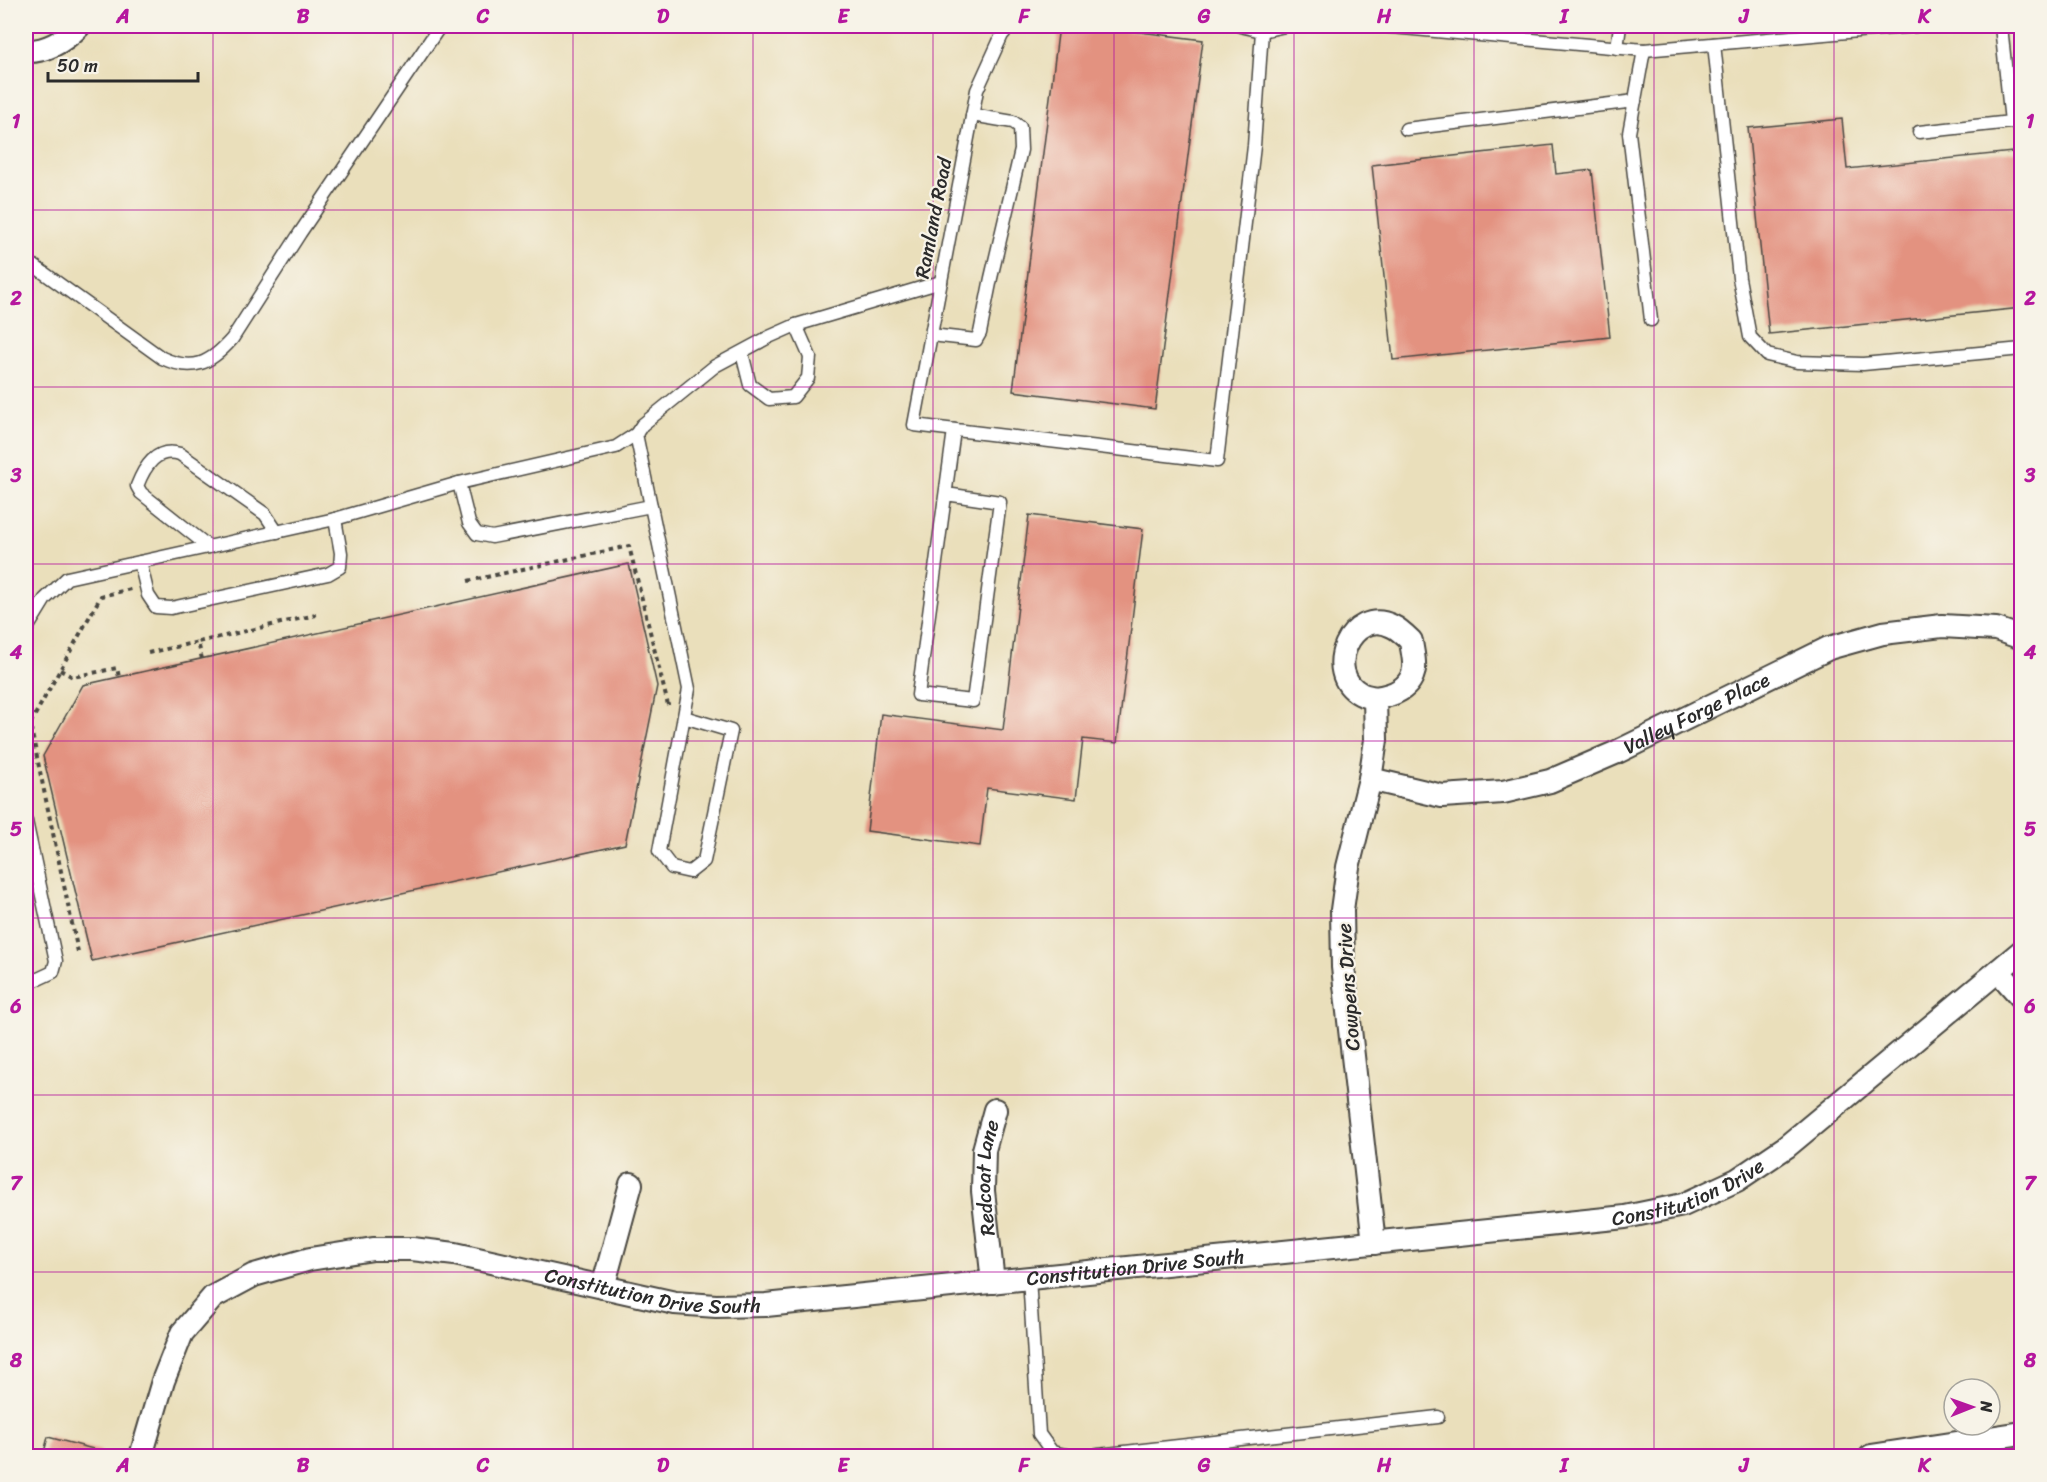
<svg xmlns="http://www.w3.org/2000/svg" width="2047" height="1482" font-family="Sriracha,sans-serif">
<rect width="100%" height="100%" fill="#f7f3e8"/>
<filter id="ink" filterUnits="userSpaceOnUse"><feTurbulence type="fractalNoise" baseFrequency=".0167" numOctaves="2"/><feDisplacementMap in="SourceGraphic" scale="12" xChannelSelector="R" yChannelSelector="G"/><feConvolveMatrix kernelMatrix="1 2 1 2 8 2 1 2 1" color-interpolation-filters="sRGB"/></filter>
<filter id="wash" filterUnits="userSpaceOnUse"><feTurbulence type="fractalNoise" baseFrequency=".008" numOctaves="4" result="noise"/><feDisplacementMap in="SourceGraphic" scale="24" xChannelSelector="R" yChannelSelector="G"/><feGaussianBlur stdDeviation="1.35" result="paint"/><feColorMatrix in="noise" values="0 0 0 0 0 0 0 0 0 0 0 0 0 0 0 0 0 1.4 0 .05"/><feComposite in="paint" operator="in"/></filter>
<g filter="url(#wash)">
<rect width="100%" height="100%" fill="#eadfbb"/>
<g id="blocks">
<g fill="#e39280">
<polygon points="1059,26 1093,26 1203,40 1155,409 1013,391"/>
<polygon points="1842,119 1847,169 2022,151 2022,308 1769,334 1748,128"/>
<polygon points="1553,145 1556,174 1592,170 1610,337 1393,360 1372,165"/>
<polygon points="1029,515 1143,529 1117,743 1083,739 1076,799 987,788 980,846 867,831 881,714 1003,730"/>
<polygon points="629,564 657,686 625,844 92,961 43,756 83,685"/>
<polygon points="48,1437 101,1451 100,1456 43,1456"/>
</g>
</g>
</g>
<g filter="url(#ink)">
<use href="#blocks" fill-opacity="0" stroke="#484641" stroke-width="1.5"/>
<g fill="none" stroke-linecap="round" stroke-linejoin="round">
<defs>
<g id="lane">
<polyline points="1010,26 1002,35 977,90 914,425 1217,461 1254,146 1262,31"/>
<polyline points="1240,26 1262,31 1285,26"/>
<polyline points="1381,26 1644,50 1916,26"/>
<polyline points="1714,44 1739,278 1750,337 1767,355 1797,362 1863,364 2022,349"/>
<polyline points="1617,48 1620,26"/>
<polyline points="1644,50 1629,133 1651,320"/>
<polyline points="1406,129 1635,101"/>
<polyline points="1919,132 2011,122 2001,26"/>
<path d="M26,260L162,358C193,372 210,364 232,339L300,233L440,26"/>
<polyline points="796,325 941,282"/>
<polyline points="931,335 976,340 980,333 991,278 1021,150 1020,127 1013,122 972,115"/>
<polyline points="636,434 689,689 659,851 672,868 690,872 704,861 731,731 684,717"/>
<polyline points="459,483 469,523 477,534 492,537 651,506"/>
<polyline points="946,494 1000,502 973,701 918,695 954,430"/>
<path d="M209,547L141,493L137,486C145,465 157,447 180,454L265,514L277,532"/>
<polyline points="140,562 148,595 156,607 171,608 328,574 340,567 341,553 335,519"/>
<polyline points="26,630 45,599 67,578 335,519 459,483 616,447 636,434 642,425 715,366 769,337 796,325 810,357 808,378 793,397 769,399 750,385 742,353"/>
<polyline points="26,821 56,961 53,972 38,979 26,982"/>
<polyline points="1029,1278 1039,1434 1052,1452 1071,1456"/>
<polyline points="1089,1456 1438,1417"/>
</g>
<g id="street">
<path d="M26,51C47,52 65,40 79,26"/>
<path id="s1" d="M1370,779L1442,796L1503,792L1550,781L1615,753L1829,648L1883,633L1942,626L1996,629L2022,638"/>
<polyline points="1998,971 2022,998"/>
<path d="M1374,1243L1343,967L1342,910L1348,867L1370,779L1376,740L1375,698C1392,696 1411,689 1414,669C1415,660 1412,650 1411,641C1405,635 1399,629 1392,626C1352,606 1321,673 1361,694C1365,696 1371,697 1375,698"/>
<path id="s2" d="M993,1282L983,1191L984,1150L995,1110"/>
<polyline points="603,1287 631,1184"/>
<path id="s3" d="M141,1456L163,1381L182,1333L213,1297L254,1275L310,1259L373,1249H412L455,1254L675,1303L716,1306L766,1305L1625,1217L1683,1205L1737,1180L1786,1147L2022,951"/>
<polyline points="1871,1456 2022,1433"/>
</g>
</defs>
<use href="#lane" stroke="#484641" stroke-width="15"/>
<use href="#street" stroke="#484641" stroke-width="26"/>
<g stroke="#484641" stroke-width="4" stroke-dasharray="4.5 4.5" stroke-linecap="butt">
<polyline points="468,581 629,546 668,705 668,708"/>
<polyline points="148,653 198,642"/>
<polyline points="202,659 198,642 316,615"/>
<polyline points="60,670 73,677 117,668 119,677"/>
<polyline points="78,952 30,724 101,596 131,589"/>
</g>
<use href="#lane" stroke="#fff" stroke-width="12"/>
<use href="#street" stroke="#fff" stroke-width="22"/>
</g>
</g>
<path fill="none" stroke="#b5179e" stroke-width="1.5" stroke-opacity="0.55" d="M213,26V1456M393,26V1456M573,26V1456M753,26V1456M933,26V1456M1114,26V1456M1294,26V1456M1474,26V1456M1654,26V1456M1834,26V1456M26,210H2022M26,387H2022M26,564H2022M26,741H2022M26,918H2022M26,1095H2022M26,1272H2022"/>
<g text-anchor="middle" stroke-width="4.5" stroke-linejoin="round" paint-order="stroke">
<g font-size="20" fill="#2b2b2b" stroke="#f7f3e8">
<text transform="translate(933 218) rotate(-79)" y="7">Ramland Road</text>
<text dy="7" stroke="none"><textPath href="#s1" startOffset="345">Valley Forge Place</textPath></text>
<text transform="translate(1348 987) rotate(-94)" y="7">Cowpens Drive</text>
<text dy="7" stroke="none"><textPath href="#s2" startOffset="105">Redcoat Lane</textPath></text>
<text dy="7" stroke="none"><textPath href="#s3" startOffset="1676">Constitution Drive</textPath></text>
<text dy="7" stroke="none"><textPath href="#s3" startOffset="1116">Constitution Drive South</textPath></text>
<text dy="7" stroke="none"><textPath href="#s3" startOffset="630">Constitution Drive South</textPath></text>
</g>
</g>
<rect width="2047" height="1482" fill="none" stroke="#f7f3e8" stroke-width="66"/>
<g transform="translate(1972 1407) rotate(89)"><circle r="28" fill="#f7f3e8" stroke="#a5a39c" stroke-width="1.5"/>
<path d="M0-4.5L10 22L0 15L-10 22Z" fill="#b5179e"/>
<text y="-9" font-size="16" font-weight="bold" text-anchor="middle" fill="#2b2b2b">N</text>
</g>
<path d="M48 72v9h150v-9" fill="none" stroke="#2b2b2b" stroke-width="3"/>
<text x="57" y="72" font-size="18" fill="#2b2b2b" stroke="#f7f3e8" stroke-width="4.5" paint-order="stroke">50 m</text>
<rect x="33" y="33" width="1981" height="1416" fill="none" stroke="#b5179e" stroke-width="2"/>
<g font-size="20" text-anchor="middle" font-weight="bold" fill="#b5179e">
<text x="123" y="23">A</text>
<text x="303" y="23">B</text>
<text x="483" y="23">C</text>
<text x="663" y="23">D</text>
<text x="843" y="23">E</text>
<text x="1024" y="23">F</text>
<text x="1204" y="23">G</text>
<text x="1384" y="23">H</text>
<text x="1564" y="23">I</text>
<text x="1744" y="23">J</text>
<text x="1924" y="23">K</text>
<text x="16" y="128">1</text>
<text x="2030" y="128">1</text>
<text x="16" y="305">2</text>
<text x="2030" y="305">2</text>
<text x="16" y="482">3</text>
<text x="2030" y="482">3</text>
<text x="16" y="659">4</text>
<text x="2030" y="659">4</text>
<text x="16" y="836">5</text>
<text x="2030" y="836">5</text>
<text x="16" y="1013">6</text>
<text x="2030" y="1013">6</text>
<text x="16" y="1190">7</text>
<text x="2030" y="1190">7</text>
<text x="16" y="1367">8</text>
<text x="2030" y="1367">8</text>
<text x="123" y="1472">A</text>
<text x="303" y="1472">B</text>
<text x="483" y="1472">C</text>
<text x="663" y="1472">D</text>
<text x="843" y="1472">E</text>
<text x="1024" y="1472">F</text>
<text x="1204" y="1472">G</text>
<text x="1384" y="1472">H</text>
<text x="1564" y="1472">I</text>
<text x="1744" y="1472">J</text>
<text x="1924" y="1472">K</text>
</g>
</svg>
